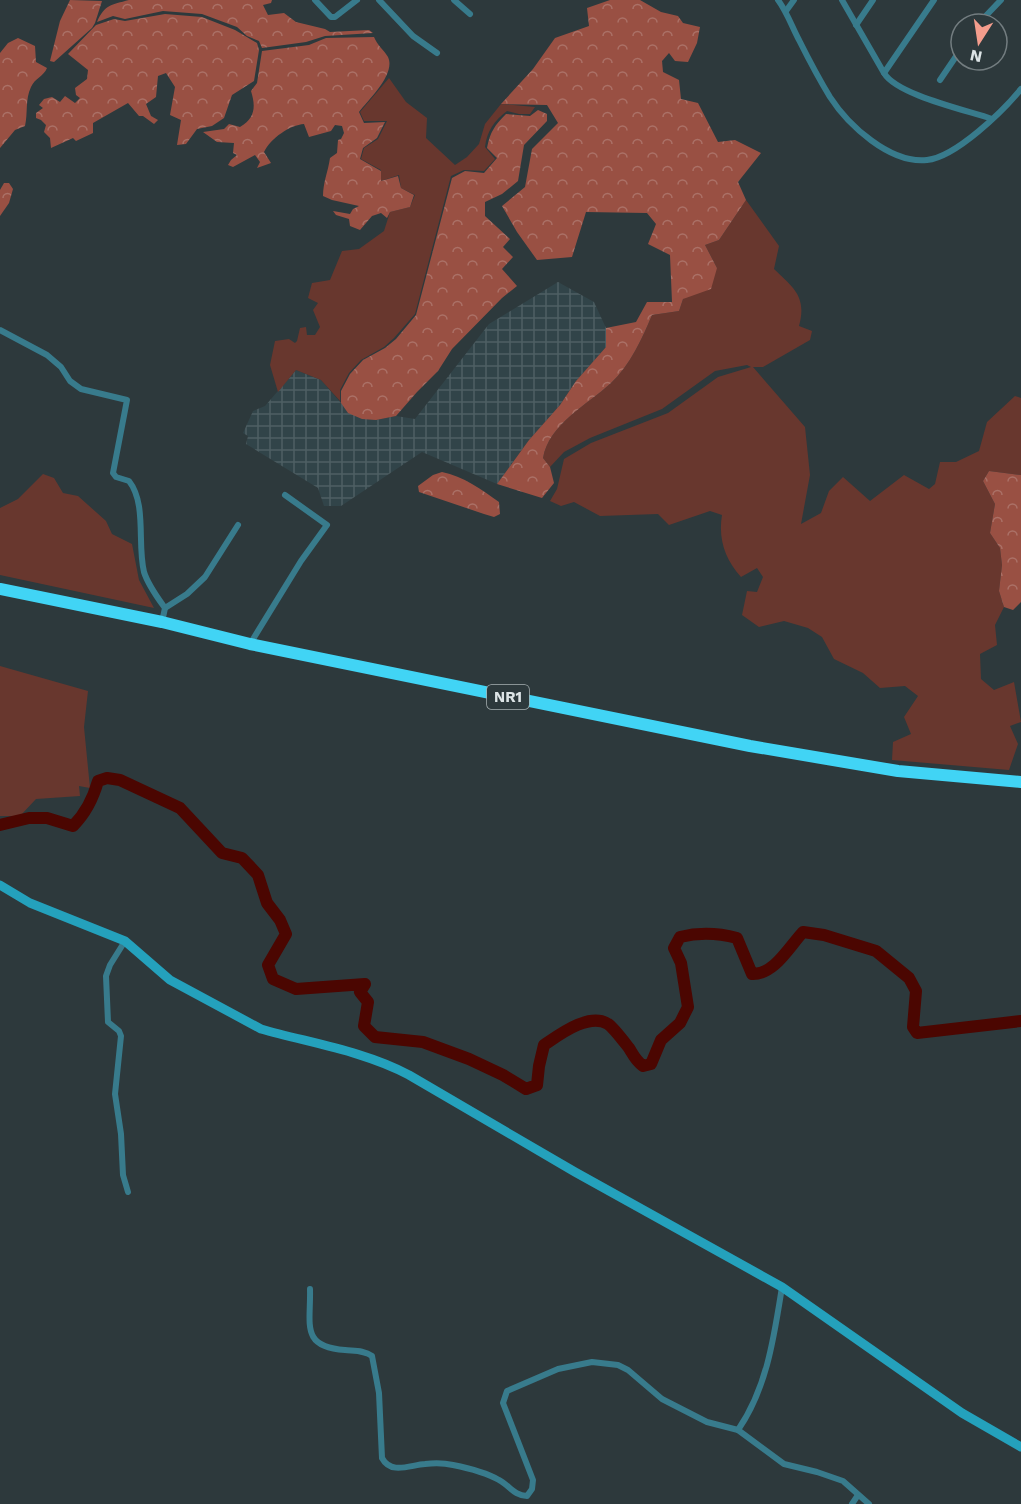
<svg xmlns="http://www.w3.org/2000/svg" width="1021" height="1504" font-family="'Work Sans',sans-serif">
<defs>
<pattern id="industrial-grid" width="8" height="8" patternUnits="userSpaceOnUse" patternTransform="scale(1.5)"><rect width="8" height="8" fill="#314449"/><path d="M0 4h8M4 0v8" fill="none" stroke="#4e5f63"/></pattern>
<pattern id="forest-crowns" width="20" height="18" patternUnits="userSpaceOnUse" patternTransform="scale(1.5)"><rect width="20" height="18" fill="#995043"/><path d="M2 6a3 3 0 1 1 6 0M12 15a3 3 0 1 1 6 0" fill="none" stroke="#ab7167"/></pattern>
</defs>
<rect width="100%" height="100%" fill="#2d393c"/>
<polygon fill="url(#industrial-grid)" points="558,282 594,302 606,328 606,347 576,381 560,405 529,440 497,484 422,452 341,506 324,506 318,488 246,444 248,436 243,433 253,411 265,406 296,370 321,380 341,403 376,420 396,416 415,419 489,324"/>
<g fill="#68372e">
<path d="M389,78L406,102L427,118L426,138L455,165L467,157L479,144L485,124L501,104L535,107L530,114H519L507,111C494,121 487,131 485,147L495,159L484,171L464,170L451,176L415,314L394,338L384,347L361,360L349,373L340,390V401L321,380L296,370L278,392L270,365L275,341L289,339L295,343L297,341L300,328L306,327L307,335H315L320,327L313,310L318,303L308,298L312,283L330,280L342,251L359,249L384,231L390,212L410,207L415,195L401,188L399,175L381,181V170L361,159L364,148L378,139L387,121H364L360,112Z"/>
<path d="M746,200L779,246L774,269C794,288 807,297 799,326L812,331L810,340L763,367H753L805,427L810,475L801,524L821,513L829,491L843,477L870,501L904,475L929,489L935,484L940,462H956L979,451L987,422L1015,396L1021,398V475L989,471L983,481L995,504L990,533L1000,548L1002,565L999,591L1004,607L995,625L997,645L980,654L981,679L994,690L1014,682L1021,722L1010,726L1018,744L1009,770L892,760L893,742L911,734L904,717L918,696L905,686L880,688L863,673L834,659L822,637L808,628L784,621L759,627L742,615L747,591L757,592L763,577L757,568L741,577C725,559 718,539 722,515L710,511L669,525L658,514L600,516L574,502L561,506L550,501L557,489L564,459L591,443L668,413L718,377L751,367L747,365L715,371L662,409L590,438L564,452L550,467L543,458C549,424 587,405 611,383C630,365 642,339 652,315L679,311L683,299L717,268L705,245L719,240Z"/>
<polygon points="43,474 54,478 63,493 78,496 106,521 112,534 132,544 139,580 154,608 0,575 0,508 18,499"/>
<polygon points="0,666 88,691 84,727 90,788 79,786 80,796 36,799 20,816 0,816"/>
</g>
<g fill="url(#forest-crowns)">
<polygon points="70,0 102,1 95,23 92,28 54,62 50,61 60,21"/>
<path d="M129,0H272L271,3L263,5L268,15L284,13L296,22L325,29L330,32L369,30L373,33L325,36L306,42L262,48L259,41L247,36L237,27L202,14L163,11L125,19L113,16L97,22C105,4 111,5 129,0Z"/>
<path d="M610,0H640L661,12L678,16L683,23L700,27L697,43L688,62L675,61L669,53L662,61L663,72L679,80L681,99L698,103L718,142L735,140L761,153L738,182L746,200L719,240L705,245L717,268L711,289L683,299L679,311L652,315C642,339 630,365 611,383C587,405 549,424 543,458L550,467L554,483L542,498L497,484L529,440L560,405L576,381L606,347V328L636,322L647,302H672L670,255L648,244L656,224L647,213L586,212L572,257L537,260L517,232L502,206L525,187L532,149L558,123L547,105L501,104L533,69L555,38L589,26L587,8Z"/>
<polygon points="165,14 202,17 235,30 257,43 259,50 254,81 232,95 224,118 212,126 197,129 186,144 177,145 181,120 170,115 175,87 166,73 158,76 156,97 146,104 151,116 158,120 154,124 143,116 139,116 128,103 93,123 93,133 76,141 73,138 51,148 50,138 44,132 46,125 41,120 36,118 36,113 43,108 39,105 44,99 52,97 60,102 65,96 75,103 80,98 76,95 75,88 87,79 88,70 68,54 96,25 114,19 125,21"/>
<path d="M374,37C377,45 384,50 388,57C396,74 369,99 359,112L364,123L385,122L377,138L363,148L360,159L381,171V181L398,176L401,188L414,195L410,207L390,212L387,218L381,213L372,216L360,230L350,226L349,219L336,215L333,211L350,214L353,209L359,206L332,200L323,196C323,182 328,172 330,158L337,153L338,140L341,139L344,133L342,126L335,125L331,131L309,137L304,124C290,125 271,138 264,152L271,163L257,168L260,162L255,155L233,167L228,165L231,160L237,155L233,153L234,143L217,142L203,132L224,129L229,124L240,127C255,118 256,107 251,91L257,83L262,51L309,45L326,38Z"/>
<path d="M18,38L35,46L36,62L47,68C44,76 35,78 31,87C25,99 28,114 25,126L15,130L0,148V53L8,43Z"/>
<path d="M538,110L547,114V121L524,145L518,181L502,194L485,202V216L510,239L503,247L513,257L502,269L517,286L502,298L452,349L438,371L417,392L396,416L376,420L362,419L348,413L341,403V391L350,374L363,360L385,348L396,339L416,315L452,178L465,171L484,173L497,158L487,148C490,132 495,125 506,114L530,116Z"/>
<polygon points="4,183 9,183 13,189 9,203 0,216 0,190"/>
<polygon points="989,471 1021,475 1021,602 1013,610 1004,607 999,591 1002,565 1000,548 990,533 995,504 983,481"/>
<path d="M442,472C463,476 482,490 499,502L500,514L494,517L484,514L419,492L418,486L433,475Z"/>
</g>
<g fill="none" stroke-linecap="round" stroke-linejoin="round">
<path stroke="#4b0601" stroke-width="12" d="M0,825L29,818H47L73,826C86,813 93,799 98,781L107,778L120,780L180,808L222,853L242,858L258,875L267,903L280,920L286,934L268,965L273,979L296,989L365,984L360,992L368,1002L364,1026L375,1037L423,1042L469,1059L503,1075L526,1089L537,1085L539,1066L544,1045C559,1035 589,1012 608,1024C613,1027 625,1043 629,1048C634,1056 635,1060 643,1066L651,1064L661,1040L680,1023L688,1007L681,963L674,948L680,937C700,932 718,933 737,938L752,974C774,975 789,947 803,932L824,935L876,951L909,978L916,991L913,1027L917,1033L1021,1021"/>
<g stroke="#387b8c" stroke-width="6">
<polyline points="315,0 331,17 335,17 357,0"/>
<polyline points="379,0 413,36 437,53"/>
<polyline points="454,0 470,14"/>
<path d="M778,0C787,12 792,27 799,40C809,60 819,79 830,97C848,125 890,164 927,160C956,157 1003,111 1021,89"/>
<polyline points="842,0 884,73 934,0"/>
<polyline points="786,11 794,0"/>
<polyline points="978,24 1001,0"/>
<polyline points="856,25 873,0"/>
<path d="M884,73C897,95 966,110 992,119"/>
<polyline points="940,80 961,49"/>
<path d="M0,330L47,355L61,367L70,381L81,389L127,400L113,473L116,477L129,481C147,504 137,544 144,572C148,585 157,597 165,608L162,622"/>
<polyline points="165,608 187,594 205,577 238,525"/>
<polyline points="250,644 301,561 327,525 285,495"/>
<polyline points="125,941 110,965 106,976 108,1022 119,1031 121,1036 115,1094 121,1134 123,1175 128,1192"/>
<path d="M310,1289C311,1324 300,1347 345,1350C354,1351 364,1350 372,1356L379,1393L382,1458C391,1475 410,1465 425,1464C434,1463 444,1463 453,1465C468,1468 485,1472 499,1480C509,1485 514,1496 527,1496L532,1489L533,1480L503,1403L507,1391L558,1369L592,1362L618,1365L628,1370L662,1399L707,1422L738,1430L784,1464L817,1472L843,1481L869,1504"/>
<path d="M738,1430C767,1388 774,1337 782,1287"/>
<polyline points="852,1504 858,1495"/>
</g>
<path stroke="#24a1bc" stroke-width="9" d="M0,885L30,903L125,941L170,980L261,1029C310,1043 364,1051 409,1075L575,1172L782,1287L962,1413L1021,1447"/>
<polyline stroke="#41d4f5" stroke-width="12" points="0,589 162,622 250,644 750,746 898,771 1021,782"/>
</g>
<g text-anchor="middle" stroke-width="6" stroke-linejoin="round" paint-order="stroke">
<rect fill="#2d393c" stroke="#a8b1b3" stroke-width="1.5" x="487" y="685" width="42" height="24" rx="4.5"/>
<g font-size="15" font-weight="bold" fill="#dde4e6">
<text x="508" y="702">NR1</text>
</g>
</g>
<g transform="translate(979 42) rotate(192)"><circle r="28" fill="#2d393c" stroke="#737d80" stroke-width="1.5"/>
<path d="M0-4.5L10 22L0 15L-10 22Z" fill="#f49d8d"/>
<text y="-9" font-size="16" font-weight="bold" text-anchor="middle" fill="#dde4e6">N</text>
</g>
</svg>
